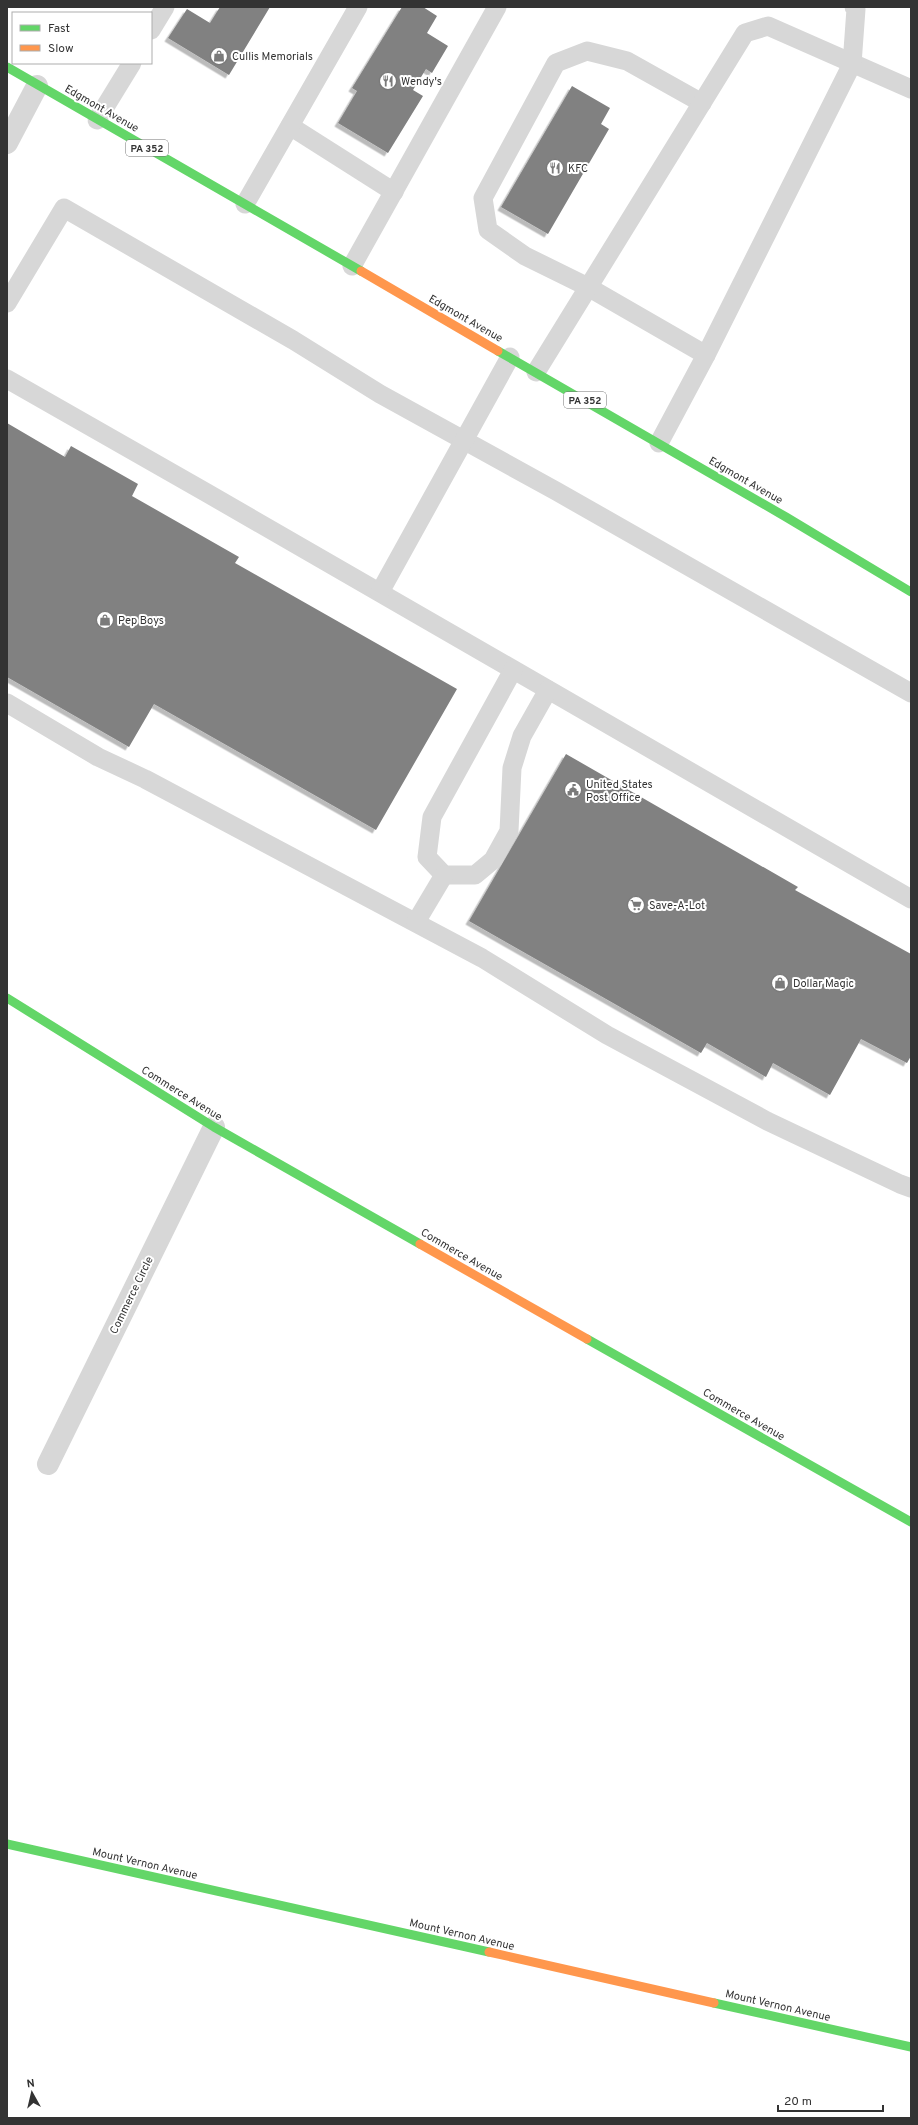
<svg xmlns="http://www.w3.org/2000/svg" width="918" height="2125" font-family="Overpass,sans-serif">
<defs>
<filter id="shadow"><feDropShadow dx="-3.5" dy="3.5" stdDeviation="0" flood-color="#0004"/></filter>
</defs>
<rect width="100%" height="100%" fill="#fff"/>
<g fill="#818181" filter="url(#shadow)">
<polygon points="220,7 270,7 229,75 168,38 187,9 210,23"/>
<polygon points="402,7 423,7 437,16 427,33 448,46 432,73 426,69 413,90 423,96 388,153 338,123 357,91 352,88"/>
<polygon points="572,86 610,108 601,124 609,129 548,234 501,207"/>
<polygon points="7,423 65,457 71,446 138,484 132,496 239,557 235,563 457,689 376,830 154,704 129,747 7,677"/>
<polygon points="566,754 798,887 795,890 911,954 911,1056 907,1063 861,1039 830,1095 773,1063 766,1077 707,1043 701,1053 469,921"/>
</g>
<g fill="none" stroke-linecap="round" stroke-linejoin="round">
<g stroke="#d7d7d7" stroke-width="19">
<polyline points="151,30 165,7"/>
<polyline points="702,103 627,61 587,51 556,63 483,198 488,230 525,256 588,287 706,355"/>
<polyline points="97,120 132,63"/>
<polyline points="290,126 394,192"/>
<polyline points="245,204 358,7"/>
<polyline points="352,266 497,7"/>
<polyline points="7,303 64,208 293,340 380,394 556,491 911,693"/>
<polyline points="536,372 745,33 768,26 911,89"/>
<polyline points="7,379 207,493 911,899"/>
<polyline points="659,443 706,355 852,64 856,9 854,7"/>
<polyline points="380,592 510,357"/>
<polyline points="513,670 432,817 427,857 444,875 475,875 493,860 509,831 512,768 522,736 548,690"/>
<polyline points="7,703 98,757 145,779 482,958 607,1035 767,1121 900,1184 911,1188"/>
<polyline points="416,922 444,875"/>
</g>
<g stroke="#d7d7d7" stroke-width="22">
<polyline points="7,143 37,86"/>
<polyline points="48,1464 214,1127"/>
</g>
<g stroke="#63d668" stroke-width="9">
<polyline points="7,67 361,271"/>
<polyline points="498,351 786,517 911,592"/>
<polyline points="7,998 214,1127 420,1244"/>
<polyline points="587,1339 911,1522"/>
<polyline points="7,1844 489,1952"/>
<polyline points="714,2003 911,2047"/>
</g>
<g stroke="#ff974d" stroke-width="9">
<polyline points="361,271 498,351"/>
<polyline points="420,1244 587,1339"/>
<polyline points="489,1952 714,2003"/>
</g>
</g>
<defs>
<symbol id="shop-ring" viewBox="-11 -11 22 22"><circle r="9.5" fill="#fff" stroke="#7a7a7a" stroke-width="1.5"/><path d="M-5-2.5h2.3a2.7 3.5 0 0 1 5.4 0H5L5.5 6h-11ZM-1.5-2.5h3a1.5 2.3 0 0 0-3 0Z" fill="#7a7a7a"/></symbol>
<symbol id="restaurant-ring" viewBox="-11 -11 22 22"><circle r="9.5" fill="#fff" stroke="#7a7a7a" stroke-width="1.5"/><path d="M-5-6h1v4h1v-4h1v4h1v-4h1v5L-1.5 .5V6h-2V.5L-5-1ZM5-6V6H3V1.5H1.5Q1.5-4 5-6Z" fill="#7a7a7a"/></symbol>
<symbol id="civic-ring" viewBox="-11 -11 22 22"><circle r="9.5" fill="#fff" stroke="#7a7a7a" stroke-width="1.5"/><path d="M-.6-6.5H3V-4.5H.6V-3L4-1V1h2V6H-6V1h2V-1L-.6-3ZM-1.2 2.5V6h2.4V2.5Z" fill="#7a7a7a"/></symbol>
<symbol id="supermarket-ring" viewBox="-11 -11 22 22"><circle r="9.5" fill="#fff" stroke="#7a7a7a" stroke-width="1.5"/><path d="M-6-5.5h2.5l.6 2H6L4.5 2H-2.5L-4.4-4H-6ZM-1.5 3.2a1.3 1.3 0 1 0 .1 0ZM3 3.2a1.3 1.3 0 1 0 .1 0Z" fill="#7a7a7a"/></symbol>
</defs>
<g fill-rule="evenodd">
<use href="#shop-ring" x="209" y="46" width="20" height="20"/>
<use href="#restaurant-ring" x="378" y="71" width="20" height="20"/>
<use href="#restaurant-ring" x="545" y="158" width="20" height="20"/>
<use href="#shop-ring" x="95" y="610" width="20" height="20"/>
<use href="#civic-ring" x="563" y="780" width="20" height="20"/>
<use href="#supermarket-ring" x="626" y="895" width="20" height="20"/>
<use href="#shop-ring" x="770" y="973" width="20" height="20"/>
</g>
<g text-anchor="middle" stroke-width="4" stroke-linejoin="round" paint-order="stroke">
<g fill="#fff" stroke="#707070" stroke-width="1">
<rect x="126" y="140" width="42" height="16" rx="3"/>
<rect x="564" y="392" width="42" height="16" rx="3"/>
</g>
<g font-size="10" font-weight="bold" fill="#333">
<text x="147" y="152">PA 352</text>
<text x="585" y="404">PA 352</text>
</g>
<g font-size="11" fill="#333" stroke="#fff" text-anchor="start">
<text x="232" y="60">Cullis Memorials</text>
<text x="401" y="85">Wendy's</text>
<text x="568" y="172">KFC</text>
<text x="118" y="624">Pep Boys</text>
<text x="586" y="788">United States<tspan x="586" dy="13">Post Office</tspan></text>
<text x="649" y="909">Save-A-Lot</text>
<text x="793" y="987">Dollar Magic</text>
</g>
<g font-size="11" fill="#333" stroke="#fff">
<text transform="translate(102 108) rotate(30)" y="4">Edgmont Avenue</text>
<text transform="translate(466 318) rotate(30)" y="4">Edgmont Avenue</text>
<text transform="translate(746 480) rotate(30)" y="4">Edgmont Avenue</text>
<text transform="translate(182 1093) rotate(32)" y="4">Commerce Avenue</text>
<text transform="translate(462 1254) rotate(30)" y="4">Commerce Avenue</text>
<text transform="translate(131 1295) rotate(-64)" y="4">Commerce Circle</text>
<text transform="translate(744 1414) rotate(30)" y="4">Commerce Avenue</text>
<text transform="translate(145 1863) rotate(13)" y="4">Mount Vernon Avenue</text>
<text transform="translate(462 1934) rotate(13)" y="4">Mount Vernon Avenue</text>
<text transform="translate(778 2005) rotate(13)" y="4">Mount Vernon Avenue</text>
</g>
</g>
<rect width="918" height="2125" fill="none" stroke="#333333" stroke-width="16"/>
<rect x="12" y="12" width="140" height="52" fill="#ffffff" stroke="#adadad"/>
<rect x="20" y="25" width="20" height="6" fill="#63d668" stroke="#adadad"/>
<text x="48" y="32" font-size="12" fill="#333333">Fast</text>
<rect x="20" y="45" width="20" height="6" fill="#ff974d" stroke="#adadad"/>
<text x="48" y="52" font-size="12" fill="#333333">Slow</text>
<g transform="translate(32 2093) rotate(352)" stroke="#ffffff" stroke-width="3" paint-order="stroke">
<path d="M0-3L7 15L0 10L-7 15Z" fill="#333333"/>
<text y="-6" font-size="11" font-weight="bold" text-anchor="middle" fill="#333333">N</text>
</g>
<path d="M778 2105v6h105v-6" fill="none" stroke="#333333" stroke-width="2"/>
<text x="784" y="2105" font-size="12" fill="#333333" stroke="#ffffff" stroke-width="3" paint-order="stroke">20 m</text>
</svg>
